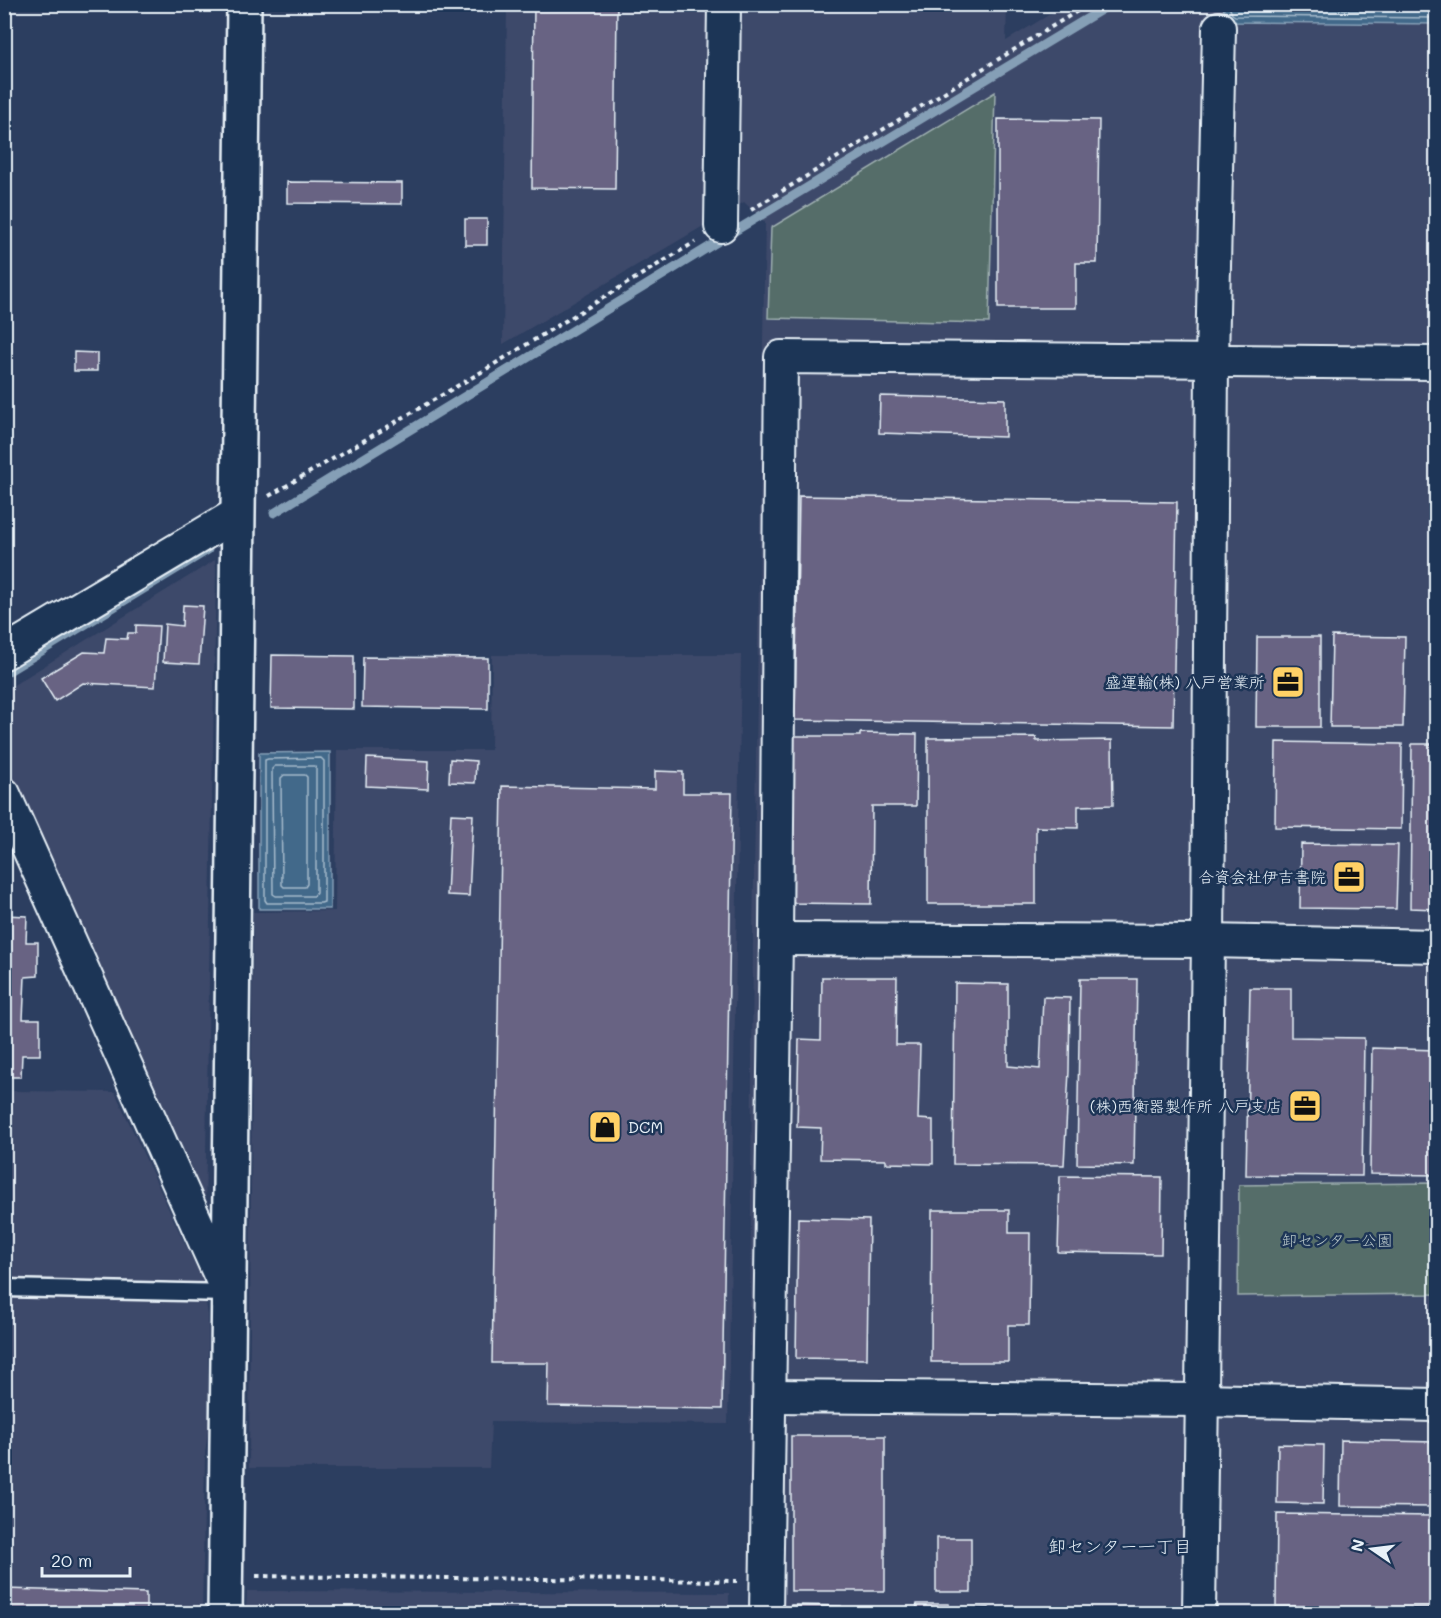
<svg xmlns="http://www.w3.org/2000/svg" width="1441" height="1618" font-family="Mali,'Klee One',sans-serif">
<rect width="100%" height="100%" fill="#2c3e60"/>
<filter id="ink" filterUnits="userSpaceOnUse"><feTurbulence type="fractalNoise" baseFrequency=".0167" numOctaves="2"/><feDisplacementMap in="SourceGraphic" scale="12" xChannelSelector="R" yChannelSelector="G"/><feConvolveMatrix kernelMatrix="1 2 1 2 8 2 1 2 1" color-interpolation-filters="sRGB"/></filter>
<g filter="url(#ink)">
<g fill="#3e496a">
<polygon points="507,5 1007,5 1006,41 1065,5 1436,5 1436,1613 748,1613 753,938 765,222 744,202 503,344"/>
<polygon points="215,560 216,568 205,1212 5,759 4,691"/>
<polygon points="492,655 741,655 728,1424 491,1422 489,1468 249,1468 253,912 335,911 337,750 491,750"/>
<polygon points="5,1091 115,1092 182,1238 202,1278 208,1315 208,1432 205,1452 202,1613 5,1614"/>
<polygon points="247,1591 729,1593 729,1613 246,1614"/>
</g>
<g fill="#546d69" stroke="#9eafb0" stroke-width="1.5">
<polygon points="995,92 989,323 768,318 771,228"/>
<polygon points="1436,1183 1436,1294 1238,1296 1239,1185"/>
</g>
<g fill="#43698a" stroke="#859fb6" stroke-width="1.5">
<polygon points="1222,5 1436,5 1436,24 1229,22"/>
<polygon points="330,752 330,909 259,909 259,753"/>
</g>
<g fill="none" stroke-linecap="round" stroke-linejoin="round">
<g stroke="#a6bbcc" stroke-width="1.5">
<polyline points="1228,4 1232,14 1235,16 1436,18"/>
<polyline points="1236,4 1240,8 1436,11"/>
<polygon points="321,758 324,761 324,902 321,903 267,903 265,900 265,760 268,759"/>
<polygon points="275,766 314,766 316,768 316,893 314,896 276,896 273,894 272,769"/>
<polygon points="284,775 305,775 307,777 307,884 305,887 284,887 282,885 281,778"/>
</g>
<g stroke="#859fb6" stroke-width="9">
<polyline points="274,513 740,228 1111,4"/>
<polyline points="4,674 208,550"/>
</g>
</g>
<g fill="#686483" stroke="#e8f1f8" stroke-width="1.5">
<polygon points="534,4 617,4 615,189 532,188"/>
<polygon points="998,119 1099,120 1097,263 1076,263 1076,308 998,308"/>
<polygon points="287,182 402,183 402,204 287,203"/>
<rect x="465" y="219" width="22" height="26"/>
<polygon points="74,352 97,353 97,371 74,371"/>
<polygon points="880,396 1005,399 1005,437 879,433"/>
<polygon points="799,496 1177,502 1173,726 795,720"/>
<polygon points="183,605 203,606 199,664 163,662 165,624 182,626"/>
<polygon points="136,625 159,626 155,687 83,683 55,701 41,678 84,652 104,653 106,638 127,639 128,633 136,633"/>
<polygon points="1332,636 1405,637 1403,727 1330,727"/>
<polygon points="1257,637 1320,637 1320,727 1256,727"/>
<polygon points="272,655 354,656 354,709 271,708"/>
<polygon points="363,657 488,658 488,709 362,707"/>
<polygon points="860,733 917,734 916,806 872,806 871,904 788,903 789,736 860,736"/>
<polygon points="1036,737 1036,741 1112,740 1113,805 1078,806 1078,828 1036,827 1036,904 928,904 928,738"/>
<polygon points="1276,742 1402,744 1401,829 1275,827"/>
<polygon points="1412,744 1436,744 1436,909 1410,908"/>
<polygon points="367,758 429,761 428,789 366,786"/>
<polygon points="450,759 476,761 475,783 449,782"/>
<polygon points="655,771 683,772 683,793 732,793 722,1409 548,1406 549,1363 492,1363 502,786 655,789"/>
<polygon points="451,814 473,815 469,896 447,895"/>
<polygon points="1301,844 1398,845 1396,909 1300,908"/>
<polygon points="4,915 27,916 26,942 38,942 38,976 25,977 23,1019 40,1019 40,1055 22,1055 21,1077 4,1077"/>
<polygon points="822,977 897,977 896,1045 920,1045 918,1119 933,1120 933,1164 886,1163 886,1160 820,1159 821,1128 797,1127 799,1039 821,1040"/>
<polygon points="1080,979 1137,979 1134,1165 1077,1164"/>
<polygon points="955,983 1008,984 1008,1066 1040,1069 1043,997 1070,998 1069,1071 1064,1165 953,1164"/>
<polygon points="1250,988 1291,988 1291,1037 1364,1038 1362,1176 1246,1175"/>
<polygon points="1372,1048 1436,1050 1436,1175 1370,1174"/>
<polygon points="1060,1176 1162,1177 1161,1254 1058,1252"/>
<polygon points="932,1210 1009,1210 1009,1233 1030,1233 1029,1325 1008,1325 1008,1362 931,1362"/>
<polygon points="798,1218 869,1220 867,1359 796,1358"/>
<rect x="791" y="1436" width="94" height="155"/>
<polygon points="1341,1440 1436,1442 1436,1507 1340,1506"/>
<polygon points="1278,1444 1324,1445 1323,1504 1277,1503"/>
<polygon points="1277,1514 1434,1516 1433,1608 1276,1606"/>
<rect x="936" y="1538" width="35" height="54"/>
<polygon points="4,1589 146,1593 146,1614 4,1614"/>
<polygon points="917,1604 949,1604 949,1609 989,1608 989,1614 916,1614"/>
<polygon points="791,1605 841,1606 841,1614 790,1614"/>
</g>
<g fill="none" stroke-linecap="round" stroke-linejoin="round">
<defs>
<polyline id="service" points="4,1288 228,1293"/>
<g id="minor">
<polyline points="721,226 724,4"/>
<polyline points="4,653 237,514"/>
<polyline points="4,794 228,1293"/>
<polyline points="776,939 1208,941 1436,946"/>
<polyline points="770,1396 1201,1400 1436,1405"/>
<polyline points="766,1614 776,939 781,357 1436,363"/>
<polyline points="1199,1614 1208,941 1212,361 1219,28"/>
</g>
<polyline id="tertiary" points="225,1614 244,4"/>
</defs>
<use href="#service" stroke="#e8f1f8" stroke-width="21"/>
<use href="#minor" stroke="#e8f1f8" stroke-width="36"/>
<use href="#tertiary" stroke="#e8f1f8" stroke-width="38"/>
<g stroke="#e8f1f8" stroke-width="4" stroke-dasharray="4.5 4.5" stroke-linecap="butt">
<polyline points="751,210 1089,4"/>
<polyline points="269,496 483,371 695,242"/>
<polyline points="256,1576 737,1581"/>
</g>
<use href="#service" stroke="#1d3557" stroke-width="16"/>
<use href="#minor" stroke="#1d3557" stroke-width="32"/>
<use href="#tertiary" stroke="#1d3557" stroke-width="33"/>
</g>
</g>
<defs>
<symbol id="office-square" viewBox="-11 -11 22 22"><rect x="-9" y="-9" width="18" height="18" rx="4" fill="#ffd166" stroke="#1d3557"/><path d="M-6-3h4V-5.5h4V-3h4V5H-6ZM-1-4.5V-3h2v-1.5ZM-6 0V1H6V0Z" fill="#111"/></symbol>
<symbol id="shop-square" viewBox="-11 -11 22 22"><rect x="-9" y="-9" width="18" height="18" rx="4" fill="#ffd166" stroke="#1d3557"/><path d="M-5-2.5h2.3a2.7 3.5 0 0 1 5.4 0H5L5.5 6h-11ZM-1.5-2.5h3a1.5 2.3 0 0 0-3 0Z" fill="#111"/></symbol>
</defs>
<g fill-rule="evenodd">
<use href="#office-square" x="1269" y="663" width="38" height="38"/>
<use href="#office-square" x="1330" y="858" width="38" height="38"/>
<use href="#office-square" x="1286" y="1087" width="38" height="38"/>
<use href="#shop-square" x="586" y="1108" width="38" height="38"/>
</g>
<g text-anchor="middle" stroke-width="5" stroke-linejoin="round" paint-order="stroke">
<g font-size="16" fill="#e8f1f8" stroke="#1d3557" text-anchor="end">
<text x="1265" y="688">盛運輸(株) 八戸営業所</text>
<text x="1326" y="883">合資会社伊吉書院</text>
<text x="1282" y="1112">(株)西衡器製作所 八戸支店</text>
<text x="628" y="1133" text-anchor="start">DCM</text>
</g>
<g font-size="16" fill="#b4c3c6" stroke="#1d3557">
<text x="1337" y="1246">卸センター公園</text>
</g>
<g font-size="18" fill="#e8f1f8" stroke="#1d3557">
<text x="1120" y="1553">卸センター一丁目</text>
</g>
</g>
<rect width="1441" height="1618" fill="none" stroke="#1d3557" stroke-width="24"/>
<rect x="12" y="12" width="1417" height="1594" fill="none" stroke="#e8f1f8" stroke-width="2" filter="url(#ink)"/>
<g transform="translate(1372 1549) rotate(284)" stroke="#1d3557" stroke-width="4.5" paint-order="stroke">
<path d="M0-4.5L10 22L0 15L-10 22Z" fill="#e8f1f8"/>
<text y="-9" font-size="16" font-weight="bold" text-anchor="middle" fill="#e8f1f8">N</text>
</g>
<path d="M42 1567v9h88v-9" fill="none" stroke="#e8f1f8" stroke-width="3"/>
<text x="51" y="1567" font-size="18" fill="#e8f1f8" stroke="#1d3557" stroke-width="4.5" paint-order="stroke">20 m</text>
</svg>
